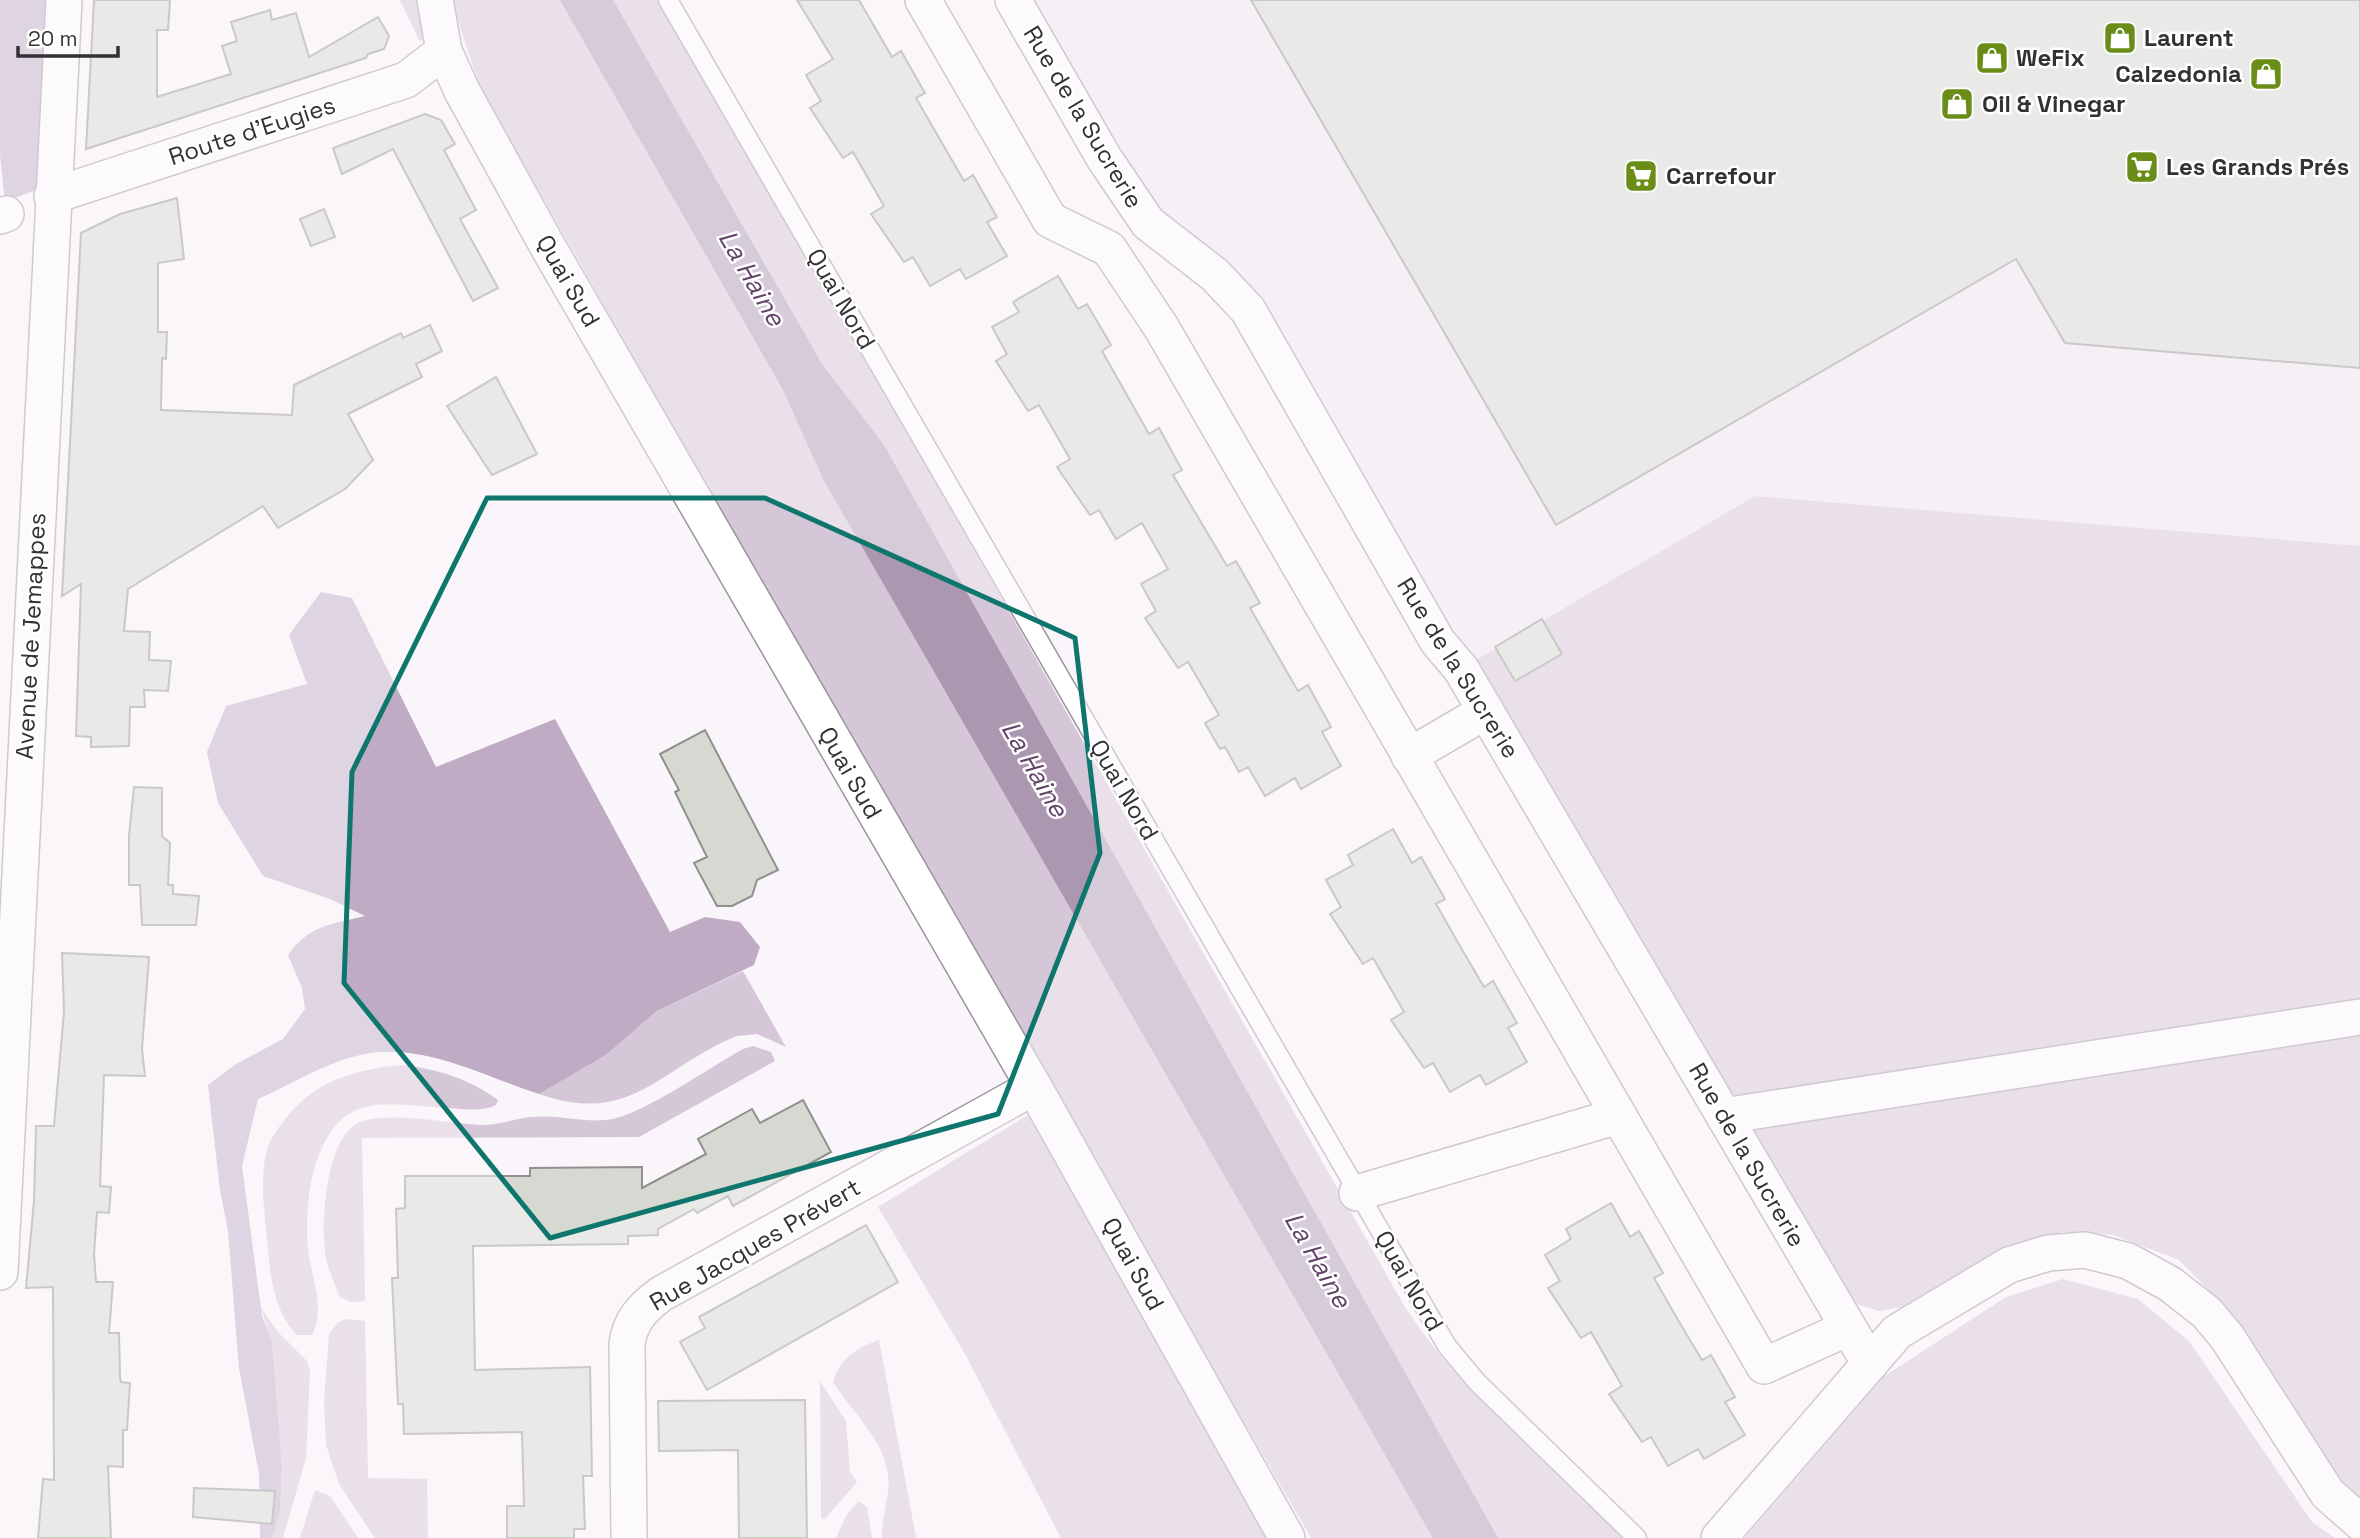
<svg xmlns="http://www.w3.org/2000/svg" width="2360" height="1538" font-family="'Space Grotesk',sans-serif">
<rect width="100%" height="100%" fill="#faf5fa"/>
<polygon fill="#f1e6f2" points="1013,0 2360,0 2360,546 1755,496 1461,669 1248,310 1148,223"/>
<g fill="#d5c6d8">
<polygon points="400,0 428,0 429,31 420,42"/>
<path d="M451,0H661L1405,1307C1459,1390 1535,1451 1607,1517L1622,1538H1311L930,880L480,87Z"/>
<polygon points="1755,496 2360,546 2360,1499 2338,1481 2223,1305 2179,1260 2113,1235 2062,1232 1909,1306 1879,1311 1851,1302 1471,663"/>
<path d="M743,971L786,1047L757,1034L737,1036C660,1067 632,1127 539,1094L606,1055L657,1011Z"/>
<path d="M753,1046L771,1052L775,1061L639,1137L362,1138L365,1301L351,1302L340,1297C334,1282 327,1268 325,1252C321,1220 326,1132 363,1121C394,1112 447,1123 480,1125C498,1126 515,1118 532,1117C559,1114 586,1124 612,1119C643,1114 712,1066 743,1049Z"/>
<path d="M403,1065C437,1069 470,1079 498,1100L496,1105C482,1112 465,1109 449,1108C381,1104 340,1089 315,1166C307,1193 305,1228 309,1256C313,1282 325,1309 312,1335H297C273,1311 270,1272 267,1240C265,1212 259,1178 267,1150C270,1138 279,1127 286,1118C316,1080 356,1069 403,1065Z"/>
<polygon points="1031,1113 1276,1538 1061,1538 965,1354 878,1207"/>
<polygon points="2063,1279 2138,1299 2189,1341 2312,1522 2335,1538 1745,1538 1883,1377 2006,1297"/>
<polygon points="260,1306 277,1331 307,1361 310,1372 306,1458 283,1538 272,1538 280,1513 282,1466 272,1340"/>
<polygon points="346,1319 365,1321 368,1478 427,1479 428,1538 375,1538 339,1484 326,1445 324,1401 329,1334 337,1323"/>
<path d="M879,1340L916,1537L914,1538H882C881,1517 891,1494 888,1474C883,1438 851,1411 833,1382C840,1358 857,1348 879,1340Z"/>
<polygon points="820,1381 846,1421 850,1472 857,1482 825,1519 821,1518"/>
<polygon points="315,1490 330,1496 358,1538 300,1538"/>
<polygon points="859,1501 867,1507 872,1538 836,1538 847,1514"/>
</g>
<g fill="#bfabc3">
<polygon points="0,0 48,0 38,189 5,202 0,155"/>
<path d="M321,592L352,598L436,767L555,719L670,932L705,917L740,922L760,947L754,965L657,1011L606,1055L539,1094C479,1075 417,1038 352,1057C320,1066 288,1086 258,1099L242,1166L262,1316L272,1340L282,1466L280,1513L272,1538H260L259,1474L239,1368L228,1231L220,1190L208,1085L236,1064L283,1039L305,1009L302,988L288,955C309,925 332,924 365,916L330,899L263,876L218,803L207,752L226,706L307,684L289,635Z"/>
</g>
<polygon fill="#ab97af" points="560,0 613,0 822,364 884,445 1498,1538 1433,1538 823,479 783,390"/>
<g fill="#d6d9d2" stroke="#8f928c" stroke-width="2">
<polygon points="94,0 170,0 168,30 157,30 157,97 231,74 222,46 237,41 231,22 270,10 272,20 296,13 309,57 378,17 389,36 384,49 368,54 366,58 86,149"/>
<polygon points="797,0 859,0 892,57 901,51 925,93 916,98 964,181 973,175 997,217 987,222 1007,256 966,279 960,269 930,286 913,257 904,262 871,214 884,206 853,152 843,158 810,108 821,101 806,75 833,59"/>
<polygon points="1251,0 2360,0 2360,368 2065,343 2016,259 1556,525"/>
<polygon points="425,114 441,120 455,144 444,150 476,210 460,219 498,288 473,301 393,149 342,174 333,148"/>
<polygon points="177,198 184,259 158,263 158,332 167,332 166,359 162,358 161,410 292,415 294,385 401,333 403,338 430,325 442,351 416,364 422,377 348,414 373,460 345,489 278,528 263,506 128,589 124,631 150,632 149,660 171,661 168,691 144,690 145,707 130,707 129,746 91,747 91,737 76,736 81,584 62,596 81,233 120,214"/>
<polygon points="324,209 335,237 311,246 300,219"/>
<polygon points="1058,276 1078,309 1087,304 1111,345 1102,351 1149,434 1159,428 1182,470 1173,475 1227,566 1236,561 1260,603 1250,608 1298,691 1308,685 1331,727 1322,732 1341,766 1301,789 1295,778 1265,796 1248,767 1239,772 1225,747 1220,749 1205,723 1219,715 1188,662 1178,668 1145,618 1156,611 1141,584 1168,569 1142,523 1116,539 1099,510 1090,515 1057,467 1070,459 1039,405 1028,411 996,361 1007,354 992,327 1019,312 1013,302"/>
<polygon points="496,377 537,454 492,475 447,406"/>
<polygon points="1542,619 1562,654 1515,681 1495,647"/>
<polygon points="705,730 778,870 757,880 752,896 732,906 717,906 694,863 707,857 675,792 679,790 660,754"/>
<polygon points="134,787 162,788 162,836 170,843 168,885 173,885 173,894 199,896 196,925 142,925 140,885 129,885 129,836"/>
<polygon points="1393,829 1412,863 1421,857 1445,899 1436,904 1460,946 1484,987 1493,981 1517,1023 1508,1028 1527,1062 1486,1085 1480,1075 1450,1092 1433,1063 1424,1068 1391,1020 1404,1012 1373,958 1363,964 1330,914 1341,907 1326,880 1353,865 1348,855"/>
<polygon points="62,953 149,957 142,1049 145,1076 104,1075 100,1186 111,1187 109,1213 97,1212 94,1254 96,1282 113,1282 109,1333 119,1333 120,1377 121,1382 130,1383 127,1430 123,1430 123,1467 108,1466 111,1538 38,1538 43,1479 54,1480 53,1287 26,1288 34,1201 36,1126 54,1126 64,1012"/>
<polygon points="803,1100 831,1152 733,1206 728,1196 697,1213 694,1209 658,1229 658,1235 628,1236 628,1244 473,1246 475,1370 590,1367 592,1476 583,1476 585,1529 574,1529 574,1538 507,1538 507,1506 524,1506 522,1432 404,1434 403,1404 398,1404 392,1278 398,1278 396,1209 405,1208 405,1176 530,1176 530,1168 642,1167 642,1188 706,1154 698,1139 752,1109 760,1123"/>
<polygon points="1611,1203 1630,1237 1639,1231 1663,1273 1654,1278 1678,1320 1702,1360 1711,1355 1735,1397 1725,1402 1745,1435 1704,1459 1698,1449 1668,1466 1651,1437 1642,1442 1609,1394 1622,1386 1591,1332 1581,1338 1548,1288 1560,1281 1545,1255 1571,1239 1566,1229"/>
<polygon points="866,1225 898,1282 707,1390 680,1342 705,1328 699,1317"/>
<polygon points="805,1400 807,1538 739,1538 738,1450 659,1451 658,1401"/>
<polygon points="194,1488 275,1491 272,1524 193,1517"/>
</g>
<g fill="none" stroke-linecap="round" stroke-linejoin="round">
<defs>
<polyline id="lane" points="668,0 1447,1346 1477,1382 1637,1538"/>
<g id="street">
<polyline points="435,0 444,51 462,91 548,247 1034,1087 1287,1538"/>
<polyline points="923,0 1050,220 1109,249 1161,327 1764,1366 1848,1328"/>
<polyline points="1013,0 1104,158 1148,223 1215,275 1248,310 1438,642 1461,669 1870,1364"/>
<polyline points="52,196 406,80 444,51"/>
<polyline points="0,216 6,214"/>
<polyline points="1409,756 1486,711"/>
<polyline points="1724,1116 2360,1017"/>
<polyline points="1357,1193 1618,1116"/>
<polyline points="0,1272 64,0"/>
<path d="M629,1538L627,1344C630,1321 642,1308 661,1294L1034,1087"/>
<polyline points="1719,1538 1897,1332 2009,1265 2048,1253 2085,1250 2128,1261 2170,1284 2207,1313 2227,1337 2328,1494 2360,1522"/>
</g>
</defs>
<use href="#lane" stroke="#9a959b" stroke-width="21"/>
<use href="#street" stroke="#9a959b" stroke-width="38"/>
<use href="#lane" stroke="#fff" stroke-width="18"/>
<use href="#street" stroke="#fff" stroke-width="35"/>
</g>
<path d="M0 0H2360V1538H0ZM487,498H765L1075,638L1100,853L998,1114L550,1238L344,983L352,772Z" fill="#faf5fa" fill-opacity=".55" fill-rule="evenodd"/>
<path fill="none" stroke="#0f766e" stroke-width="5" stroke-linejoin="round" d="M487,498H765L1075,638L1100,853L998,1114L550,1238L344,983L352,772Z"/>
<defs>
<symbol id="shop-square" viewBox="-11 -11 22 22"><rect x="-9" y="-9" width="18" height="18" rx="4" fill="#698d16" stroke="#fff"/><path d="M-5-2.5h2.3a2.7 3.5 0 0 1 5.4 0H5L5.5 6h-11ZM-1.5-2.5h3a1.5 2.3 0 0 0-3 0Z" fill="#fff"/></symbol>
<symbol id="supermarket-square" viewBox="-11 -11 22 22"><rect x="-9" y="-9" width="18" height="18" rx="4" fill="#698d16" stroke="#fff"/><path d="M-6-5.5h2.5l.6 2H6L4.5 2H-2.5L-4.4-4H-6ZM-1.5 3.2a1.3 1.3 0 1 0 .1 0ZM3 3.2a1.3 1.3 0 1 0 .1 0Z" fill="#fff"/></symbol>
</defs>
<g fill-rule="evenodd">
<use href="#shop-square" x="2101" y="19" width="38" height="38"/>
<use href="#shop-square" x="1973" y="39" width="38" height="38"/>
<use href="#shop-square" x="2247" y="55" width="38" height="38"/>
<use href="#shop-square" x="1938" y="85" width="38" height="38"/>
<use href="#supermarket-square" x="2123" y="148" width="38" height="38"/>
<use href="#supermarket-square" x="1622" y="157" width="38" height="38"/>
</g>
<g text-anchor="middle" stroke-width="5" stroke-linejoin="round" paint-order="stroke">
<g font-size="24" font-weight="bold" fill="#333133" stroke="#fff" text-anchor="start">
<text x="2144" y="46">Laurent</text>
<text x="2016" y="66">WeFix</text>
<text x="2242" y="82" text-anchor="end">Calzedonia</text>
<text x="1982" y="112">Oil &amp; Vinegar</text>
<text x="2166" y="175">Les Grands Prés</text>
<text x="1666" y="184">Carrefour</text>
</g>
<g font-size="24" fill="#333133" stroke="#fff">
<text transform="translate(1083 117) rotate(59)" y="8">Rue de la Sucrerie</text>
<text transform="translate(252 131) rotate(-18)" y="8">Route d'Eugies</text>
<text transform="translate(568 281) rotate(60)" y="8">Quai Sud</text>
<text transform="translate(841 299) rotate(60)" y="8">Quai Nord</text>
<text transform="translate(31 636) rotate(-87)" y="8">Avenue de Jemappes</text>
<text transform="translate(1458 668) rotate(58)" y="8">Rue de la Sucrerie</text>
<text transform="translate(850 773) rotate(60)" y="8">Quai Sud</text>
<text transform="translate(1124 790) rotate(60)" y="8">Quai Nord</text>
<text transform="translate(1747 1155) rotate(60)" y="8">Rue de la Sucrerie</text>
<text transform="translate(755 1245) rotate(-30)" y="8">Rue Jacques Prévert</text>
<text transform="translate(1133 1264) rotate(61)" y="8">Quai Sud</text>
<text transform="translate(1409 1281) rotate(60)" y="8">Quai Nord</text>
</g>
<g font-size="26" font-style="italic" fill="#634368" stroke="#fff">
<text transform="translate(752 278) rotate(60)" y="9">La Haine</text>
<text transform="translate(1035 769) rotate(60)" y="9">La Haine</text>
<text transform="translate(1318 1260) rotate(60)" y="9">La Haine</text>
</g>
</g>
<path d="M18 46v10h100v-10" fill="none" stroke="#333133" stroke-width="3.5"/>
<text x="28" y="46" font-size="21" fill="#333133" stroke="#ffffff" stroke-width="5" paint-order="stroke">20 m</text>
</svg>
